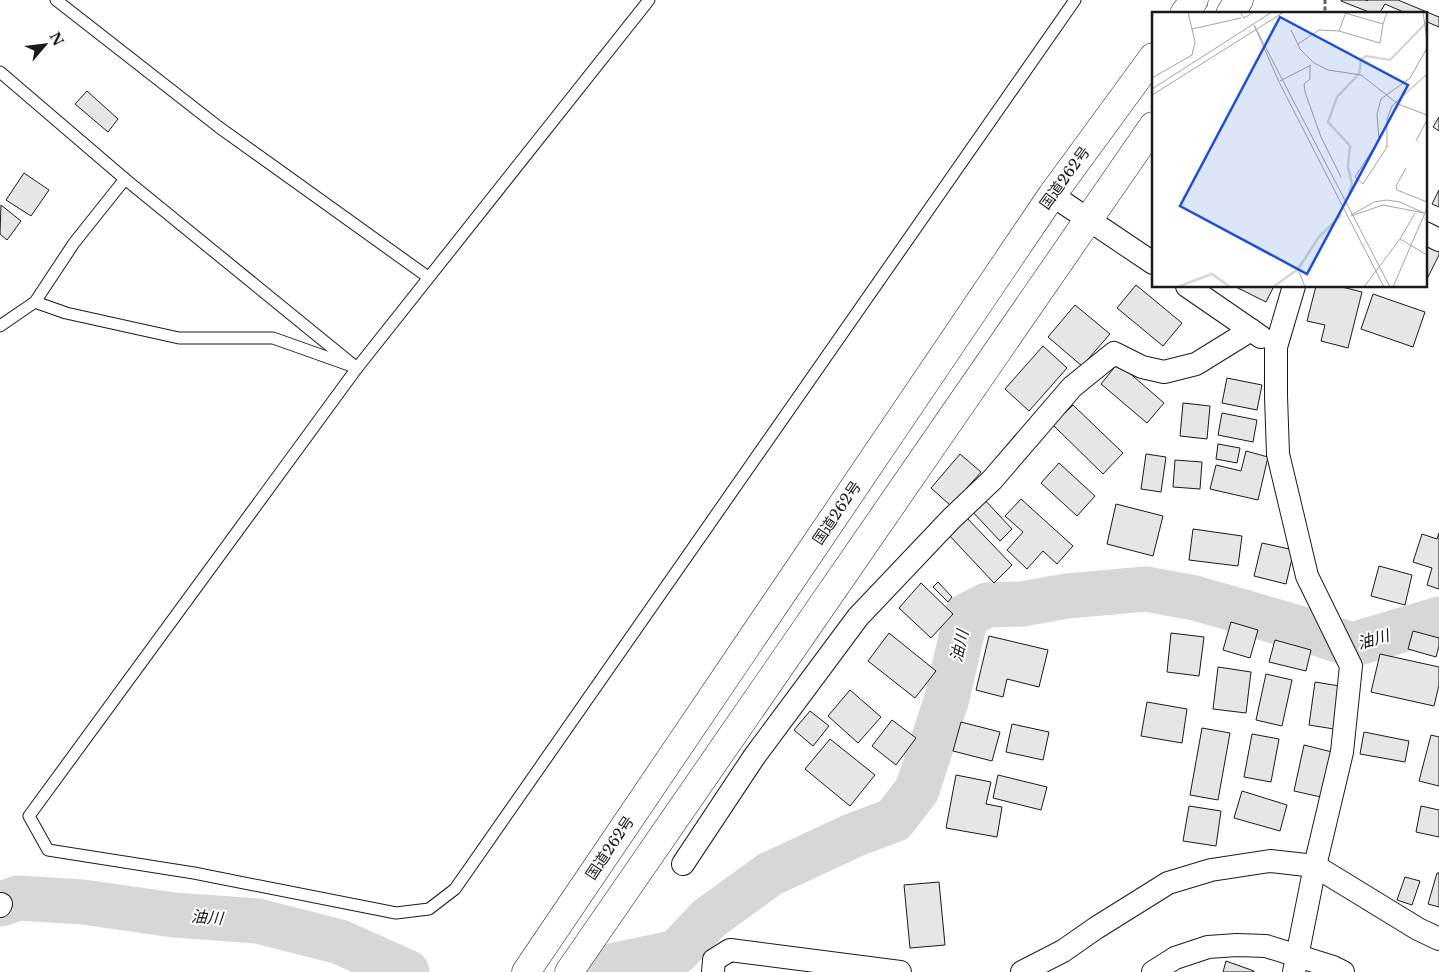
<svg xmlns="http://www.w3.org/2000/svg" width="1439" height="972" font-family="'Libre Baskerville','Noto Sans JP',serif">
<rect width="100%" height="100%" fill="#fff"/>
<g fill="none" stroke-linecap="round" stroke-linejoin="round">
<g stroke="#d7d7d7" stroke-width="45">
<polyline points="0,903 1,904 18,898 83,902 174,915 258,921 340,942 407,972"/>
<polyline points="606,967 677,952 708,919 770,874 854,835 894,820 917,790 947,698 966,616 987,605 1022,604 1067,596 1146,589 1195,598 1316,633 1352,645 1439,619"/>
</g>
</g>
<g fill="#e6e6e6" stroke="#1a1a1a">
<polygon points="1341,0 1365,0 1367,1 1368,0 1398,0 1439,17 1439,27 1425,21 1425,14 1408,14 1385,4 1379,14 1374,14 1341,1"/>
<polygon points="87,91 118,119 108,132 75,104"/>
<polygon points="1439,117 1439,131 1433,127"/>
<polygon points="24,173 49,190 31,216 6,200"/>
<polygon points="1439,190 1439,207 1432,204"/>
<polygon points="1,205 21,221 7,240 0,234"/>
<polygon points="1425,242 1439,248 1439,255 1425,283"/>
<polygon points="1136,285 1182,323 1163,346 1117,308"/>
<polygon points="1234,286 1274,286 1266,302"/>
<polygon points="1316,286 1338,286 1362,292 1348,348 1321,341 1325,325 1307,321"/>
<polygon points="1373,294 1425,312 1413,347 1361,329"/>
<polygon points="1075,305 1110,334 1082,366 1048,337"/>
<polygon points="1043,346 1067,368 1029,411 1005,389"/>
<polygon points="1118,363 1164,403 1147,423 1101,384"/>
<polygon points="1227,378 1262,385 1257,410 1222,403"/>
<polygon points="1183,403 1210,406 1207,439 1180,436"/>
<polygon points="1073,405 1123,453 1103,474 1053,425"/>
<polygon points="1222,413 1257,420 1253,442 1218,435"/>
<polygon points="1218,444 1240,448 1237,463 1216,459"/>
<polygon points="1246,451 1268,457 1258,500 1210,489 1216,465 1241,471"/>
<polygon points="960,454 981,472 951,506 931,488"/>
<polygon points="1146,454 1166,457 1161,492 1141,489"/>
<polygon points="1175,460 1202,462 1200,489 1173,487"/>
<polygon points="1059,463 1095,496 1077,516 1041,483"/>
<polygon points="982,497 1012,529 1000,541 969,508"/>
<polygon points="1021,499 1073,546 1057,564 1043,551 1027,569 1007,550 1023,532 1005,516"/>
<polygon points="1116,504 1163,516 1153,556 1107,544"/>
<polygon points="966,517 1012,565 994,583 948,534"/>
<polygon points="1193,529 1242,536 1238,566 1189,560"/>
<polygon points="1439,533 1439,589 1427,585 1432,568 1413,562 1422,534 1437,539"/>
<polygon points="1262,543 1294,550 1286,584 1254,576"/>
<polygon points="1379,566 1412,575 1405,605 1371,596"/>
<polygon points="938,582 952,597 948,602 933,587"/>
<polygon points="921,583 953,614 931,638 899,608"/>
<polygon points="1231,622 1258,630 1250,658 1223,650"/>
<polygon points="1413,631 1439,638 1439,646 1436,657 1408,649"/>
<polygon points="889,633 936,671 915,698 868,661"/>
<polygon points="1171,633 1204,637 1199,676 1167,672"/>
<polygon points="989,636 1048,650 1039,687 1007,679 1003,697 976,690"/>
<polygon points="1275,640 1311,650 1306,671 1269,662"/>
<polygon points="1380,654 1439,667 1439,685 1434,706 1371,692"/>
<polygon points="1218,667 1251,672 1246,713 1213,709"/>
<polygon points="1266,674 1292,680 1282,726 1256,720"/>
<polygon points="1315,682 1340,686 1334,729 1309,725"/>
<polygon points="850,690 881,717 858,743 828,716"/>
<polygon points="1147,702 1187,709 1182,743 1141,736"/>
<polygon points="810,711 829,726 813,746 794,730"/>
<polygon points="892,720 916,738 896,765 872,746"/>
<polygon points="961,722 1000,732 992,761 953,751"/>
<polygon points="1012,724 1049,732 1043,760 1006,752"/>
<polygon points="1202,728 1230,733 1218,800 1190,795"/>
<polygon points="1364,732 1409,741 1405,762 1360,754"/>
<polygon points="1252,734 1279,739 1271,782 1244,777"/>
<polygon points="1431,735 1439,737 1439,786 1419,781"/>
<polygon points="830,739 875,775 850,806 805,769"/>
<polygon points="1304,745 1332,752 1321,797 1294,791"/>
<polygon points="956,775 991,782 986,804 1002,807 997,837 946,828"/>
<polygon points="998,775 1047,787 1041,810 993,798"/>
<polygon points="1242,791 1287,805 1280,831 1234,818"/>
<polygon points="1189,806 1221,811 1216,846 1183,841"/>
<polygon points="1421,806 1439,810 1439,837 1416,832"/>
<polygon points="1437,873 1439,873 1439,907 1428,904"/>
<polygon points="1405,877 1420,881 1412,905 1397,900"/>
<polygon points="939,882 945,945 910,948 904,885"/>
<polygon points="1226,961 1254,971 1254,972 1223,972"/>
</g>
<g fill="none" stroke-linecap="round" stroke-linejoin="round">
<defs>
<g id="service">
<polyline points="56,0 220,128 428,277"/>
<polyline points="649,0 357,368 29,816 48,850 194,873 396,913 429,909 455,889 1075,0"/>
<polyline points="0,72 125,179 357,368"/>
<polyline points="35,302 66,313 179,338 273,338 349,365"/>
<polyline points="0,326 35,302 74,243 125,179"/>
</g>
<g id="minor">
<polyline points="1052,195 1153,263"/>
<polyline points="1425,233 1439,240"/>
<polyline points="1187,286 1261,337"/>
<polyline points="1294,286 1276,347 1276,396 1278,454 1307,576 1351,666 1342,752 1315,866 1294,972"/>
<polyline points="683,864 754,757 858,617 951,519 992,480 1072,387 1114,353 1142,367 1164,372 1196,364 1251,330"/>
<polyline points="0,906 1,904"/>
<polyline points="713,972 714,960 730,950 900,972"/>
<polyline points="1022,972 1063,951 1096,928 1168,883 1211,870 1270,861 1315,866 1418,929 1439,939"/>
<polyline points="1153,972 1175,958 1208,947 1237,945 1266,946 1333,967 1343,972"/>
</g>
<g id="trunk">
<polyline points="1184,14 1194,0"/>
<polyline points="1230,14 1239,0"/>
<polyline points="526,972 1052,195 1153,57"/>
<polyline points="569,972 1153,126"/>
</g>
</defs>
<use href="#service" stroke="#1a1a1a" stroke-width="13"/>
<use href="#minor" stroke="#1a1a1a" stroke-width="24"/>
<use href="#trunk" stroke="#1a1a1a" stroke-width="29"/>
<polyline stroke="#5f5f5f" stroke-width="3" stroke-dasharray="4 2.5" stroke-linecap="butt" points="1325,0 1325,14"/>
<use href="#service" stroke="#fff" stroke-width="11"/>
<use href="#minor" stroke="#fff" stroke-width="22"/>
<use href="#trunk" stroke="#fff" stroke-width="28"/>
</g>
<g text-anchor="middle" stroke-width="4" stroke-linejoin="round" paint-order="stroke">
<g font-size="15" fill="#1a1a1a" stroke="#fff">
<text transform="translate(1065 178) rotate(-54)" y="5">国道262号</text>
<text transform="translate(837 513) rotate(-56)" y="5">国道262号</text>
<text transform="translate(610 848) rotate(-56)" y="5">国道262号</text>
</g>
<g font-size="16" font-style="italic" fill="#1a1a1a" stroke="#fff">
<text transform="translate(1373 639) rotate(-16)" y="6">油川</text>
<text transform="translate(959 646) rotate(-77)" y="6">油川</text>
<text transform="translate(207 917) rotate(4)" y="6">油川</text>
</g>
</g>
<g transform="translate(1152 12)">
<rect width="275" height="275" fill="#fff"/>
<path fill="none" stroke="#d7d7d7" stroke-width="2.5" d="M197,182L200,172L196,154L198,134L176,110L185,85L207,62L209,48L214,44L238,48L275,10M25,275L60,262L78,275M121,275L146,257L167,225L189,203"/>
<path fill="none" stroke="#a3a3a3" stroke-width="1" d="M88,0L92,6L102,0M271,0L275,28M193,1L231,12L235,0M102,13L238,275M102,13L127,70L232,275M40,17L89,6M139,18L148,37L162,51L176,58L209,63L246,92L275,103M187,19L228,31L231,12M146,32L167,18L187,19L194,0M275,36L258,66L229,87L225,102L227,128L203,165L211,172L235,135V107L240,94L275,62M158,53V67L152,72L153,80L169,125L189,165M0,66L40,43L43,30L36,0M128,69L159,53M0,77L120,0M0,83L132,0M264,129L275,108M254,156L244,174L245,178L275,190M199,203L222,190L235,188L248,190L272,201M199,204L231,193L272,201M248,227L263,201M146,257L153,275M212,275L248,227L275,243M241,275L275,196"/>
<path fill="#1d4ed8" fill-opacity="0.15" stroke="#1d4ed8" stroke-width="2.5" d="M128,5L256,73L155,262L28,194Z"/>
<rect width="275" height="275" fill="none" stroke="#1a1a1a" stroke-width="2.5"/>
</g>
<g transform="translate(45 45) rotate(62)" stroke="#ffffff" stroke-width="4" paint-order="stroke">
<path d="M0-4L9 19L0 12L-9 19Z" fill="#1a1a1a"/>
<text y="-8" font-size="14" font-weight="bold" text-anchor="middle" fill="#1a1a1a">N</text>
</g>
</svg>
